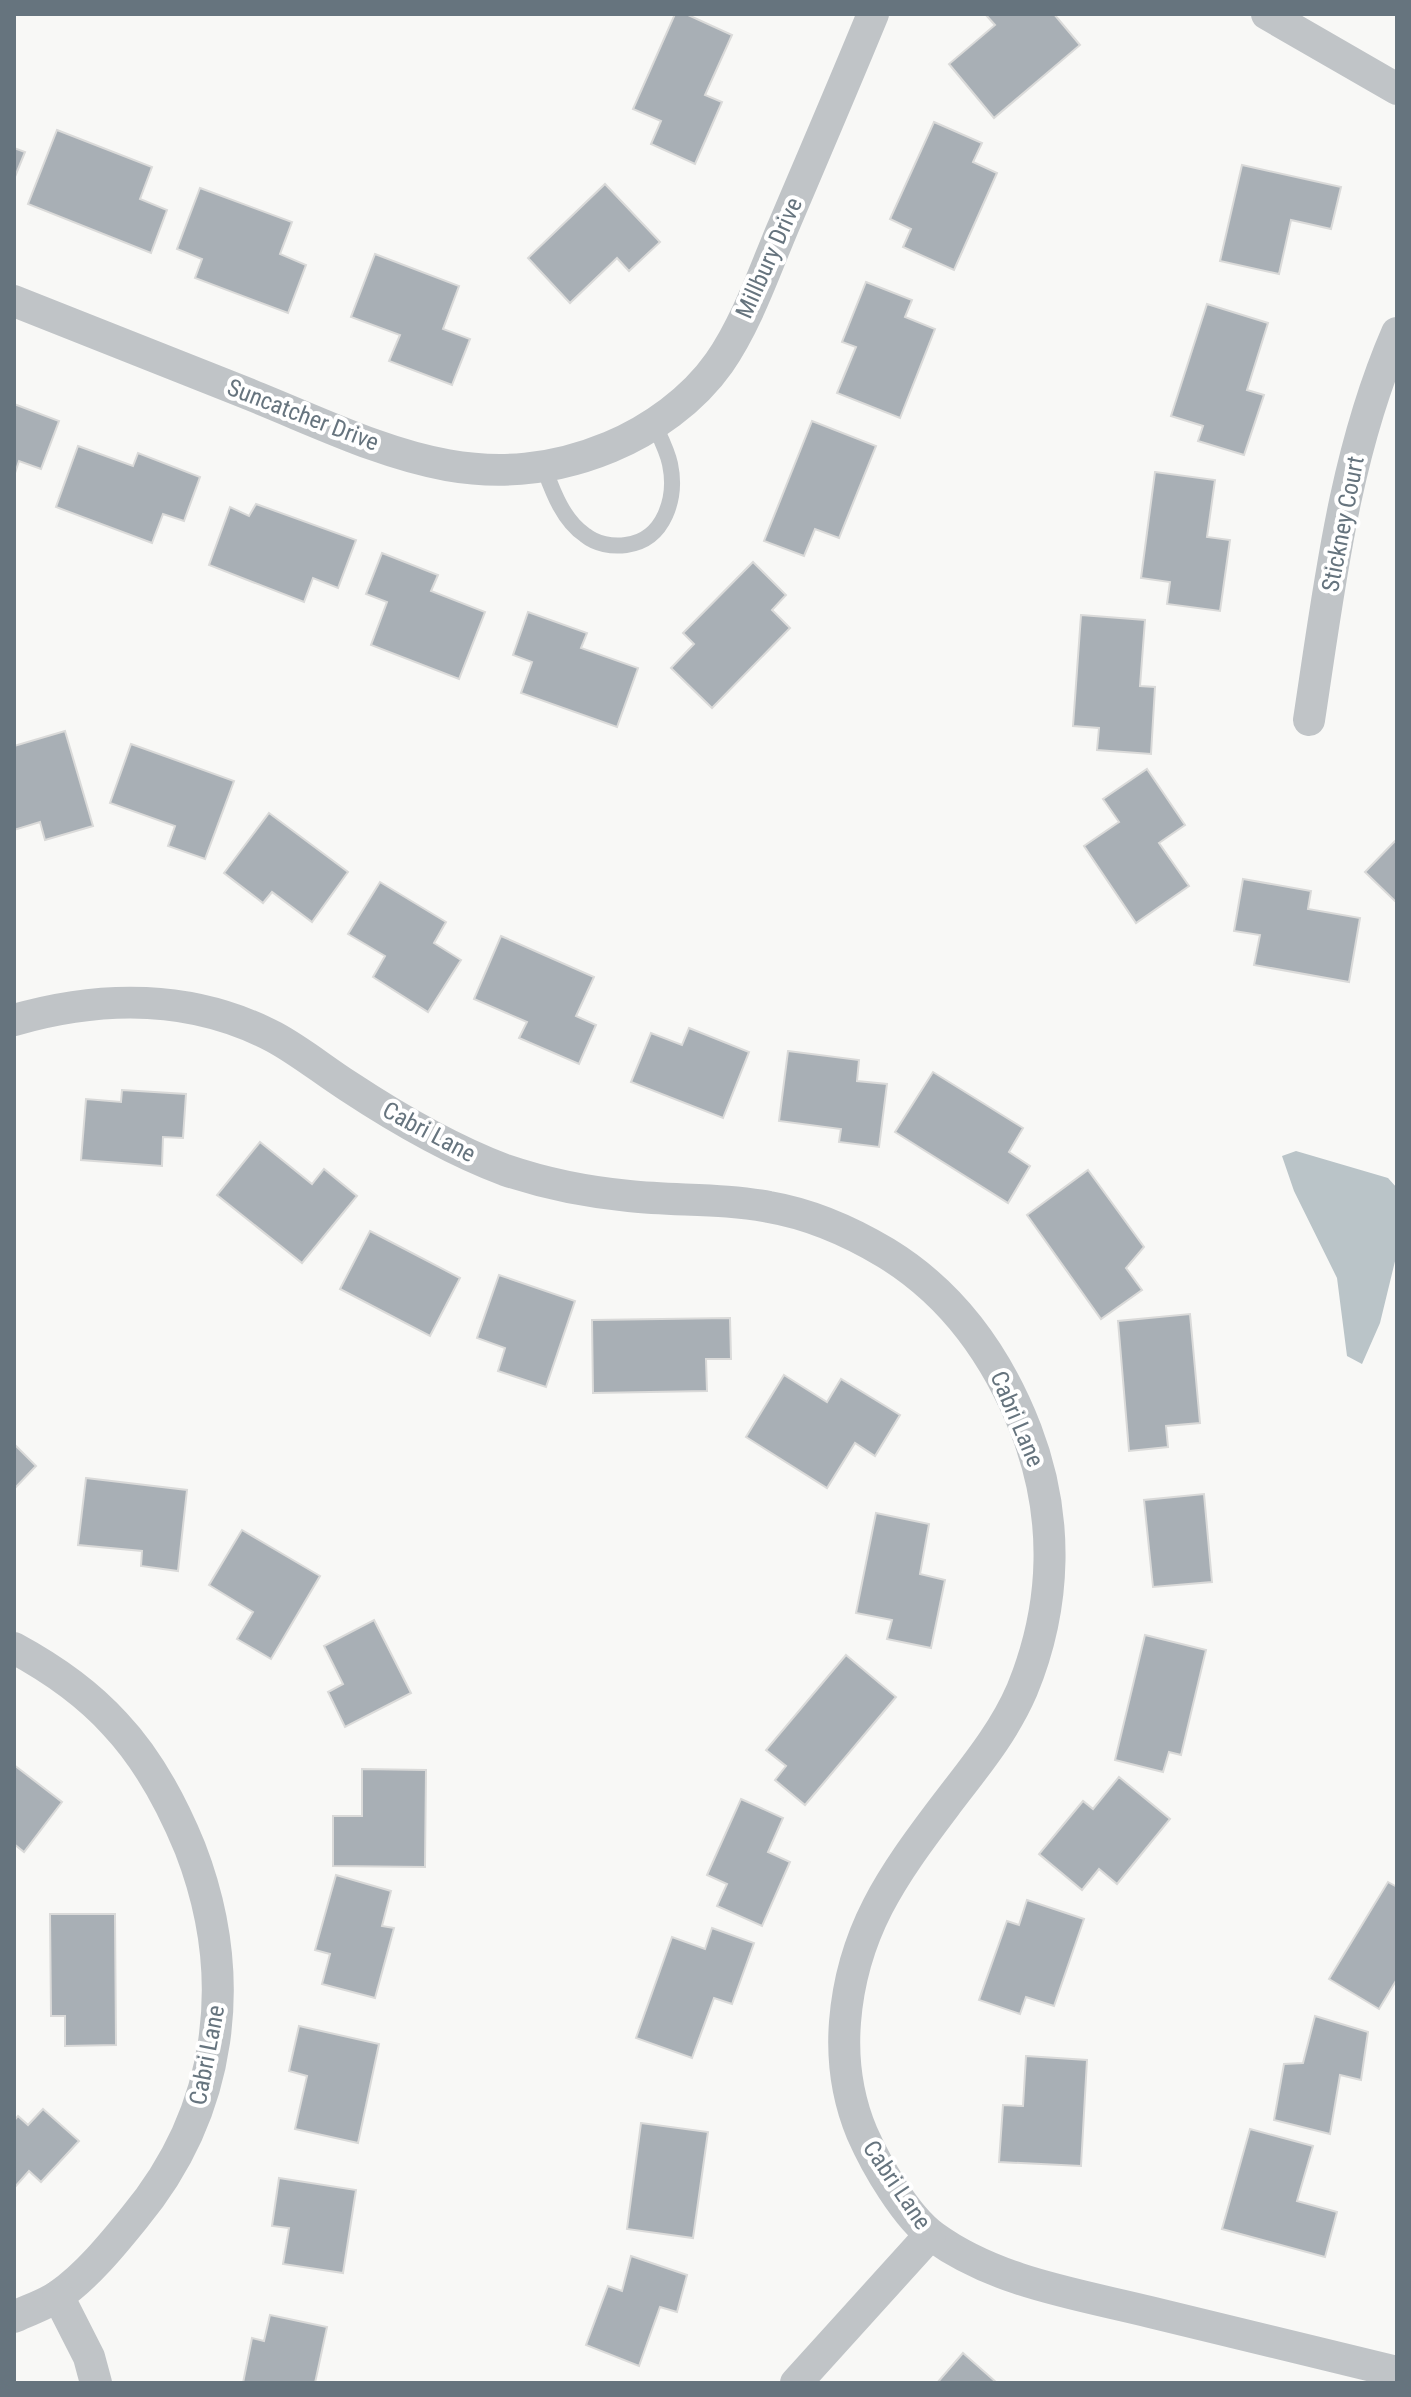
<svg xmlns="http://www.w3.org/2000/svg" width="1411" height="2397" font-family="'Roboto Condensed',sans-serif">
<rect width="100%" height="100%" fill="#f8f8f6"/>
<polygon fill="#bac4c8" points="1296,1151 1388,1178 1397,1188 1397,1253 1380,1323 1362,1364 1347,1356 1337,1278 1294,1191 1282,1156"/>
<g fill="#a8afb5" stroke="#dadad9" stroke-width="2">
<polygon points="675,14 686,14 732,35 705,95 722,102 695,164 651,144 661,121 633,109"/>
<polygon points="985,14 1054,14 1080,45 994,118 949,64 995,25"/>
<polygon points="934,122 982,143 973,162 997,173 954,270 903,247 911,229 890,219"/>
<polygon points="57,130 152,167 140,199 167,210 151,253 28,204"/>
<polygon points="14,148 25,152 14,179"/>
<polygon points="1242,165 1341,187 1331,229 1291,220 1279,274 1220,261"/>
<polygon points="605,184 660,242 629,271 617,258 570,303 528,258"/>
<polygon points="200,188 292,222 280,254 306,265 288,313 195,278 202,259 177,249"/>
<polygon points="375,254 459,286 443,329 470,339 452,385 389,361 400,335 351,317"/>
<polygon points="866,282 912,300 905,317 935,329 900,418 837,393 856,347 842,342"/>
<polygon points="1207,304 1268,323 1247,390 1264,395 1244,455 1198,441 1203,426 1171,416"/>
<polygon points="14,404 59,421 41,469 19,461 14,476"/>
<polygon points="812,421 876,446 839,538 815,529 804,556 764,541"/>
<polygon points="78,446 133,466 138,453 200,477 184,521 163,514 152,543 56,507"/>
<polygon points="1155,472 1215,480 1207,537 1230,540 1220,611 1167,604 1170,582 1141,578"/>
<polygon points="256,504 356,540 338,588 313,578 304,602 209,565 230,507 249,516"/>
<polygon points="382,553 438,575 431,591 485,612 459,679 371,645 387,602 366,594"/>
<polygon points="753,562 786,595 772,610 790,628 712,708 671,668 694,644 683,633"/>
<polygon points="528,612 587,633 581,648 638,668 617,727 521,693 532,662 513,655"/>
<polygon points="1081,615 1145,620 1140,686 1155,687 1151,754 1097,750 1099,728 1073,726"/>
<polygon points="65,731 93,826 45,840 40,822 14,830 14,746"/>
<polygon points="131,744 234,781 205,859 168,846 175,826 110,803"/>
<polygon points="1147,769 1185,825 1159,843 1189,886 1136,923 1084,846 1119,822 1103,799"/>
<polygon points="269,813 348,872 312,922 272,892 263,903 224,873"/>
<polygon points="1397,839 1397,903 1365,872"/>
<polygon points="1243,879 1311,891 1308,909 1360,918 1349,982 1254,965 1260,935 1234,931"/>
<polygon points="380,882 446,922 434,943 461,960 428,1012 373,977 385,956 348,934"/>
<polygon points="501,936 594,977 576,1016 596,1025 579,1064 519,1038 527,1022 474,999"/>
<polygon points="689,1028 749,1052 723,1118 631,1082 651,1033 682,1045"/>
<polygon points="788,1051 859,1060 857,1081 887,1084 879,1147 839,1142 841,1129 779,1121"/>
<polygon points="933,1072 1023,1128 1009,1152 1030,1166 1008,1203 895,1132"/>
<polygon points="122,1090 186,1094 183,1138 163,1137 162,1166 81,1160 86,1099 121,1102"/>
<polygon points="260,1142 312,1184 324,1169 357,1196 302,1263 217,1195"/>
<polygon points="1088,1170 1144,1247 1126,1268 1142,1290 1101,1319 1027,1215"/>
<polygon points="370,1231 460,1278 430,1336 340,1289"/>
<polygon points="499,1275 575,1301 546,1387 498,1371 505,1348 477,1338"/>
<polygon points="1190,1314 1200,1423 1166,1426 1168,1447 1129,1451 1118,1321"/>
<polygon points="730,1318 731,1359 706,1359 707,1391 593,1393 592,1320"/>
<polygon points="784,1375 827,1402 841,1379 900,1415 875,1456 855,1443 827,1488 746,1437"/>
<polygon points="14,1444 36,1466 14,1489"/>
<polygon points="86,1478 187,1490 178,1571 141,1566 142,1551 78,1545"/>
<polygon points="1204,1494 1212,1582 1153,1587 1144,1500"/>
<polygon points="876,1513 929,1524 920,1574 945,1580 931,1648 887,1639 892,1620 856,1613"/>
<polygon points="242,1530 320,1576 271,1659 237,1639 253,1612 209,1585"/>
<polygon points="374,1620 411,1693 345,1727 328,1692 343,1684 324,1646"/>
<polygon points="1145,1635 1206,1650 1181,1755 1169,1752 1163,1772 1115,1760"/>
<polygon points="846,1655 896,1697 805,1805 775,1780 786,1766 766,1750"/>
<polygon points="14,1765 62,1802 24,1852 14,1844"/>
<polygon points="362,1769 426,1770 425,1867 333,1866 333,1816 362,1816"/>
<polygon points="1119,1777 1170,1819 1117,1884 1099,1869 1082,1890 1039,1854 1083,1801 1093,1809"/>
<polygon points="741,1799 783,1818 768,1852 790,1862 762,1926 717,1906 727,1884 707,1875"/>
<polygon points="336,1875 391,1891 382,1926 394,1928 375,1998 322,1984 330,1954 315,1950"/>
<polygon points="1388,1882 1397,1887 1397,1979 1379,2009 1329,1979"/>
<polygon points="1027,1900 1084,1919 1054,2006 1026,1997 1020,2014 979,2000 1007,1921 1019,1925"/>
<polygon points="50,1914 115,1914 116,2045 65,2046 65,2016 51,2016"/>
<polygon points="712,1928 754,1943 732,2004 714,1998 692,2058 636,2038 672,1937 705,1949"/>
<polygon points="1315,2016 1368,2032 1361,2080 1340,2075 1330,2134 1274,2120 1284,2064 1303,2063"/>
<polygon points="299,2026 379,2044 358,2143 295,2129 307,2076 289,2071"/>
<polygon points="1026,2056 1087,2060 1081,2166 999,2162 1003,2105 1023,2106"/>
<polygon points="43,2109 79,2141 41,2182 29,2171 14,2188 14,2121 18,2116 28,2125"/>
<polygon points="641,2123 708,2132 693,2238 627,2229"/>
<polygon points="1250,2129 1313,2146 1297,2201 1337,2212 1325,2257 1222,2229"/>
<polygon points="279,2178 356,2190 343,2273 283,2264 289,2228 272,2226"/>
<polygon points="631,2256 687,2275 677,2312 660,2307 639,2366 586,2345 608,2286 622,2291"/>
<polygon points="270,2315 327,2327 315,2383 243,2383 252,2338 264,2341"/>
<polygon points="963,2353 997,2383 937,2383"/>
</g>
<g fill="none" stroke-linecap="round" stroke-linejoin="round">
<path stroke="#c0c4c7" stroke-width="16" d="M544,468C553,492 563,520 585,535C596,544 612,547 626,545C665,540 677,497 670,464C667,450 660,437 654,424"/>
<g stroke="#c0c4c7" stroke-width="32">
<polyline points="1267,14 1397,89"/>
<path d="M14,301C93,332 172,363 251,395C375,445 475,503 610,447C651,430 693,400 719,363C746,324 763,275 781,232C812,159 843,87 873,14"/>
<path d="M1309,720C1329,589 1344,455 1397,333"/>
<path d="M14,1020C101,995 192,994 274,1037C300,1051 323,1070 348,1086C398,1119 449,1149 505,1170C546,1184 586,1192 629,1196C675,1201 723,1198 769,1207C810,1214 851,1232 886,1253C953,1294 998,1358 1026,1430C1059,1516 1057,1605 1022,1690C1003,1734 973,1769 945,1806C892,1876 852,1932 845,2022C842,2061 847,2097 862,2133C876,2165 906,2217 934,2237C996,2282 1077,2294 1150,2312C1232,2332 1315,2352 1397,2372"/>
<path d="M14,1648C51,1668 87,1693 115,1724C148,1759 172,1804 190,1848C240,1977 223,2111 134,2218C113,2244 86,2277 58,2296C45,2305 28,2310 14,2317"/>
<polyline points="58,2296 89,2357 96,2383"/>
<polyline points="796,2383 930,2235"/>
</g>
</g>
<g text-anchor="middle" stroke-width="8" stroke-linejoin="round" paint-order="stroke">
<g font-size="24" fill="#66747e" stroke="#fff">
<text transform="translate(769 258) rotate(-66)" y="8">Millbury Drive</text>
<text transform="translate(303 415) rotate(21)" y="8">Suncatcher Drive</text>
<text transform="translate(1343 524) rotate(-79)" y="8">Stickney Court</text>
<text transform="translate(429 1132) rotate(28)" y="8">Cabri Lane</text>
<text transform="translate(1017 1419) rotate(67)" y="8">Cabri Lane</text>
<text transform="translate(207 2055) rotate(-79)" y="8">Cabri Lane</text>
<text transform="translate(897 2185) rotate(56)" y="8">Cabri Lane</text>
</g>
</g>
<rect width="1411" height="2397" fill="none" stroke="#66747e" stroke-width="32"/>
</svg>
